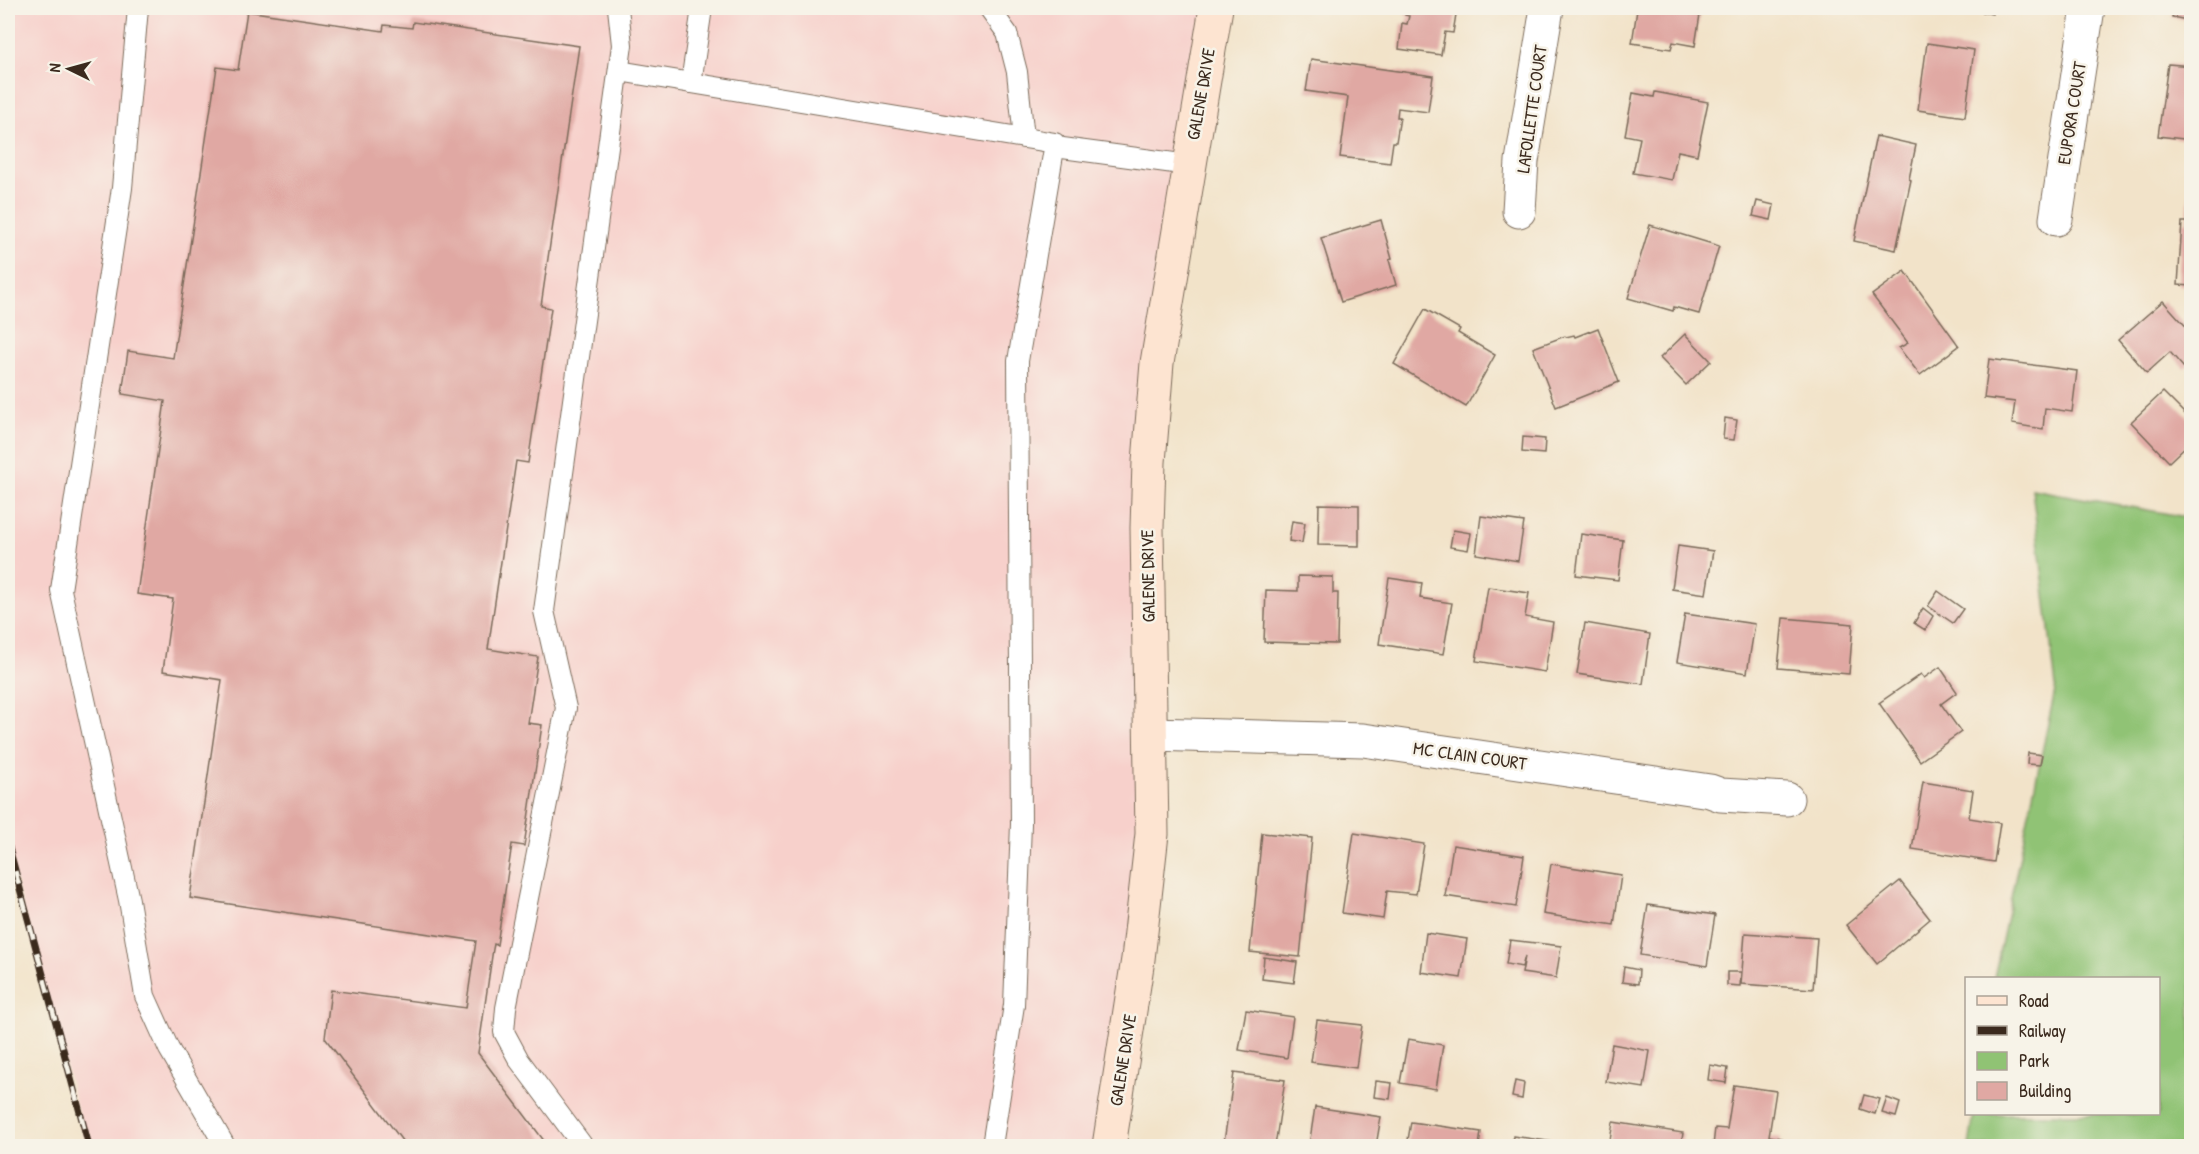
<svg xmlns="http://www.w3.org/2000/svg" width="2199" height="1154" font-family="'Patrick Hand',sans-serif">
<rect width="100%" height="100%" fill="#f7f3e8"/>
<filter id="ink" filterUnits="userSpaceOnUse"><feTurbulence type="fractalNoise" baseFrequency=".0167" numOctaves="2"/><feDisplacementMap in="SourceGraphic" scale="12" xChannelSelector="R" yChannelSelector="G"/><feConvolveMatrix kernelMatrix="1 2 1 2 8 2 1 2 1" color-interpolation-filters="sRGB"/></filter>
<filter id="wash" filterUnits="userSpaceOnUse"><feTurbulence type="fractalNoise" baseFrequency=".008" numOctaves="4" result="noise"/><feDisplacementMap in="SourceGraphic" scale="24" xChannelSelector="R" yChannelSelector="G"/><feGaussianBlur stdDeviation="1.35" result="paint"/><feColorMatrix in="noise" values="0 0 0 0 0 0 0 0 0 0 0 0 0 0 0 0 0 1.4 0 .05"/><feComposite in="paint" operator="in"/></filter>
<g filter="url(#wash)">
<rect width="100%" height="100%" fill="#f2e3c9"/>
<polygon fill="#f7d0cb" points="8,8 1216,8 1157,363 1151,734 1110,1146 87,1146 8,851"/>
<polygon fill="#90c374" stroke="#667649" stroke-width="1.5" points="2032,489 2191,518 2191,1146 1969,1146 1974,1114 2158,1114 2158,978 1994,978 2056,686"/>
<g id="blocks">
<g fill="#e0a8a3">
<polygon points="1406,8 1457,8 1453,33 1445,32 1441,55 1399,49 1402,23 1407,24 1409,16 1405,15"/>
<polygon points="1640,8 1701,8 1695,46 1673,42 1671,49 1632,43 1637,10 1640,10"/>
<polygon points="1959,8 1993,8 1992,14"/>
<polygon points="2174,8 2192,8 2192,21 2172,17"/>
<polygon points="247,11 383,31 384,25 412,28 413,22 579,46 541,306 551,308 528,463 516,461 488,649 538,657 528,723 542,725 524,846 512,844 497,945 494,944 493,949 478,1053 548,1146 406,1146 325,1038 331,990 466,1008 476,941 190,898 222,680 163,671 173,599 137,594 165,401 122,394 128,351 173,358 217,67 238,70"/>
<polygon points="1927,43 1974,50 1965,117 1918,110"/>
<polygon points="1311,59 1433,76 1428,112 1398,108 1397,117 1400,117 1396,142 1393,142 1390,163 1340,157 1348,97 1306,91"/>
<polygon points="2168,64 2192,66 2192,140 2158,136"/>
<polygon points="1655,92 1708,102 1697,155 1678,151 1672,180 1633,173 1640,138 1625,135 1633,93 1654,97"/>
<polygon points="1876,136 1916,145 1909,179 1911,180 1896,250 1854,241"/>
<polygon points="2190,179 2192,179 2192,286 2178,285 2182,222 2187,222"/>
<polygon points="1757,201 1774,205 1771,220 1753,216"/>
<polygon points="1381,220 1392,259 1389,260 1396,285 1341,302 1321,238"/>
<polygon points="1650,225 1719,246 1699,314 1674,307 1673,311 1628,298"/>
<polygon points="1905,271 1959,346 1920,375 1899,348 1908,343 1872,295"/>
<polygon points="2163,301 2192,333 2192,362 2184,368 2170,352 2147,373 2118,340"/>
<polygon points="1425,309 1460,329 1458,333 1495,355 1466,407 1394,364"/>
<polygon points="1598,328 1619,382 1556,407 1533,348 1565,336 1566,337 1574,335 1575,337"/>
<polygon points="1685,334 1711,361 1686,385 1660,358"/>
<polygon points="1989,359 2077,371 2072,412 2045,408 2043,429 2012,424 2015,402 1984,398"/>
<polygon points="2163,392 2192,421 2192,440 2169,462 2131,422"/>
<polygon points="1725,418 1737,420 1734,440 1723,439"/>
<polygon points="1523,437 1545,439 1544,454 1522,452"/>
<polygon points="1319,504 1359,505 1359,546 1318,545"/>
<polygon points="1481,516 1524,522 1518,561 1476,554"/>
<polygon points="1292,521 1305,523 1302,543 1289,541"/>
<polygon points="1453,530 1471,533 1468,550 1450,547"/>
<polygon points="1581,534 1623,540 1618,580 1576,575"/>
<polygon points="1678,546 1713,551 1706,594 1672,589"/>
<polygon points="1298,576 1333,577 1333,593 1338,593 1337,644 1264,642 1266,590 1298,591"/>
<polygon points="1389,578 1422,583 1420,598 1452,603 1443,654 1379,644"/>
<polygon points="1488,587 1529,593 1525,617 1553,622 1545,672 1476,661"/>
<polygon points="1938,591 1963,609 1953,623 1928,606"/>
<polygon points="1923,608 1933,616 1925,630 1914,623"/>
<polygon points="1685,614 1755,624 1747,673 1677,662"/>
<polygon points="1783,618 1853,624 1849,674 1778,668"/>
<polygon points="1585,623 1650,634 1643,684 1577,674"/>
<polygon points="1940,667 1957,692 1941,704 1961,732 1920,761 1879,703 1921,674 1924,678"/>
<polygon points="2028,753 2042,755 2040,765 2027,764"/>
<polygon points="1923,782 1973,790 1969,818 2000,823 1994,862 1912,849"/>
<polygon points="1262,833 1312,838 1300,957 1250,952"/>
<polygon points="1354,833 1424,844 1416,894 1387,891 1383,919 1342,913"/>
<polygon points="1453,845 1524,856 1516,907 1445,896"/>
<polygon points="1551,864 1621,875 1614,925 1543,914"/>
<polygon points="1900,881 1930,919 1877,964 1846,925"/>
<polygon points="1648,905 1715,915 1707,966 1640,955"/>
<polygon points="1426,933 1467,939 1461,978 1421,972"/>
<polygon points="1745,933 1817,938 1813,989 1741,984"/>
<polygon points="1510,940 1561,946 1556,978 1522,973 1525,956 1522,967 1506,964"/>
<polygon points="1264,957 1297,962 1294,983 1262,979"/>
<polygon points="1624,967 1639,970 1638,984 1622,982"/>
<polygon points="1727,972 1741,972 1740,986 1727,985"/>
<polygon points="1246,1010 1293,1017 1287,1058 1239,1050"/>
<polygon points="1317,1020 1362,1025 1356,1068 1311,1062"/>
<polygon points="1408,1039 1443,1045 1436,1089 1400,1083"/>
<polygon points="1612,1044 1650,1051 1644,1088 1606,1082"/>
<polygon points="1710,1065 1728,1068 1726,1083 1708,1080"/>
<polygon points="1234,1073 1285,1080 1275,1146 1224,1142"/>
<polygon points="1376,1081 1392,1083 1390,1099 1374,1097"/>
<polygon points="1515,1081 1524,1083 1522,1099 1512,1097"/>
<polygon points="1734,1085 1776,1091 1769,1136 1781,1138 1780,1146 1713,1146 1715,1128 1727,1129"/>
<polygon points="1864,1095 1880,1099 1875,1114 1860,1109"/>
<polygon points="1887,1098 1900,1103 1896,1117 1882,1113"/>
<polygon points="1315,1107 1381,1117 1376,1146 1309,1146"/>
<polygon points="1411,1122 1481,1132 1479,1146 1407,1146"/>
<polygon points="1613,1122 1683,1133 1681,1146 1609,1146"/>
<polygon points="1513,1136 1573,1145 1573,1146 1512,1146"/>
</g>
</g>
</g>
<g filter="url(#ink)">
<use href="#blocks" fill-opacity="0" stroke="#7b6b5a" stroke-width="1.5"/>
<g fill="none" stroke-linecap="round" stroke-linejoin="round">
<defs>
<g id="lane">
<polyline points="138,8 122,188 61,590 129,900 145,996 169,1049 225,1146"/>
<polyline points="989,8 1007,33 1017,72 1024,138"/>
<polyline points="619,71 1055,143 1018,361 1021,824 1014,1005 992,1146"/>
<polyline points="691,83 702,8"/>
<polyline points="1055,147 1189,165"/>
<polyline points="583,1146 519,1060 504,1032 506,1008 566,708 544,611 622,45 618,8"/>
</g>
<g id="street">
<polyline points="1519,211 1522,161 1547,8"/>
<polyline points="2056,219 2088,8"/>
<polyline points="1151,734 1363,740 1710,791 1721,795 1787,799"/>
</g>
<polyline id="secondary" points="1109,1146 1138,959 1152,834 1147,528 1149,462 1157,363 1216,8"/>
</defs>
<use href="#lane" stroke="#7b6b5a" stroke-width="22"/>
<use href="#street" stroke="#7b6b5a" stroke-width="35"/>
<use href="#secondary" stroke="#7b6b5a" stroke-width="35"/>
<use href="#lane" stroke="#fff" stroke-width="20"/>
<use href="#street" stroke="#fff" stroke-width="33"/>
<use href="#secondary" stroke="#fde4d1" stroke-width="33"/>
<defs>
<polyline id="rail" points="8,844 89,1146"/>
</defs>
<use href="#rail" stroke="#3b2a1e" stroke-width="7"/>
<use href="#rail" stroke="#f7f3e8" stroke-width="4.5" stroke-dasharray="14" stroke-linecap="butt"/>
</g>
</g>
<g text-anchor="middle" stroke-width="5" stroke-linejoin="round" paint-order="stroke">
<g font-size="18" fill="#3b2a1e" stroke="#f7f3e8">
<text transform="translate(1201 94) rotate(-80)" y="6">GALENE DRIVE</text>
<text transform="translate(1532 109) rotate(-82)" y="6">LAFOLLETTE COURT</text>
<text transform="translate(2072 113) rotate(-81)" y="6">EUPORA COURT</text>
<text transform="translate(1148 576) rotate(-91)" y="6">GALENE DRIVE</text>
<text transform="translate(1470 756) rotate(8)" y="6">MC CLAIN COURT</text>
<text transform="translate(1123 1060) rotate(-81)" y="6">GALENE DRIVE</text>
</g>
</g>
<rect width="2199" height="1154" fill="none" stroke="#f7f3e8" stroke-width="30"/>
<rect x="1965" y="977" width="195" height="138" fill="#f7f3e8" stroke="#aca397" stroke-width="1.5"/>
<rect x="1977" y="996" width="30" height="9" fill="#fde4d1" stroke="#aca397" stroke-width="1.5"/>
<text x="2019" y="1007" font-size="18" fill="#3b2a1e">Road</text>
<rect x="1977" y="1026" width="30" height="9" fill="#3b2a1e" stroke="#aca397" stroke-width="1.5"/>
<text x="2019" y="1037" font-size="18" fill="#3b2a1e">Railway</text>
<rect x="1977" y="1052" width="30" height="18" fill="#90c374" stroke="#aca397" stroke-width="1.5"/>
<text x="2019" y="1067" font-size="18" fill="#3b2a1e">Park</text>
<rect x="1977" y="1082" width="30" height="18" fill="#e0a8a3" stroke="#aca397" stroke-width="1.5"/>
<text x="2019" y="1097" font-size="18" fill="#3b2a1e">Building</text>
<g transform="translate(69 69) rotate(275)" stroke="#f7f3e8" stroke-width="4.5" paint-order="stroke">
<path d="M0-4.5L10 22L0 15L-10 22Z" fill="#3b2a1e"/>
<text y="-9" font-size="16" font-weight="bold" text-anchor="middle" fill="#3b2a1e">N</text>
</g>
</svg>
